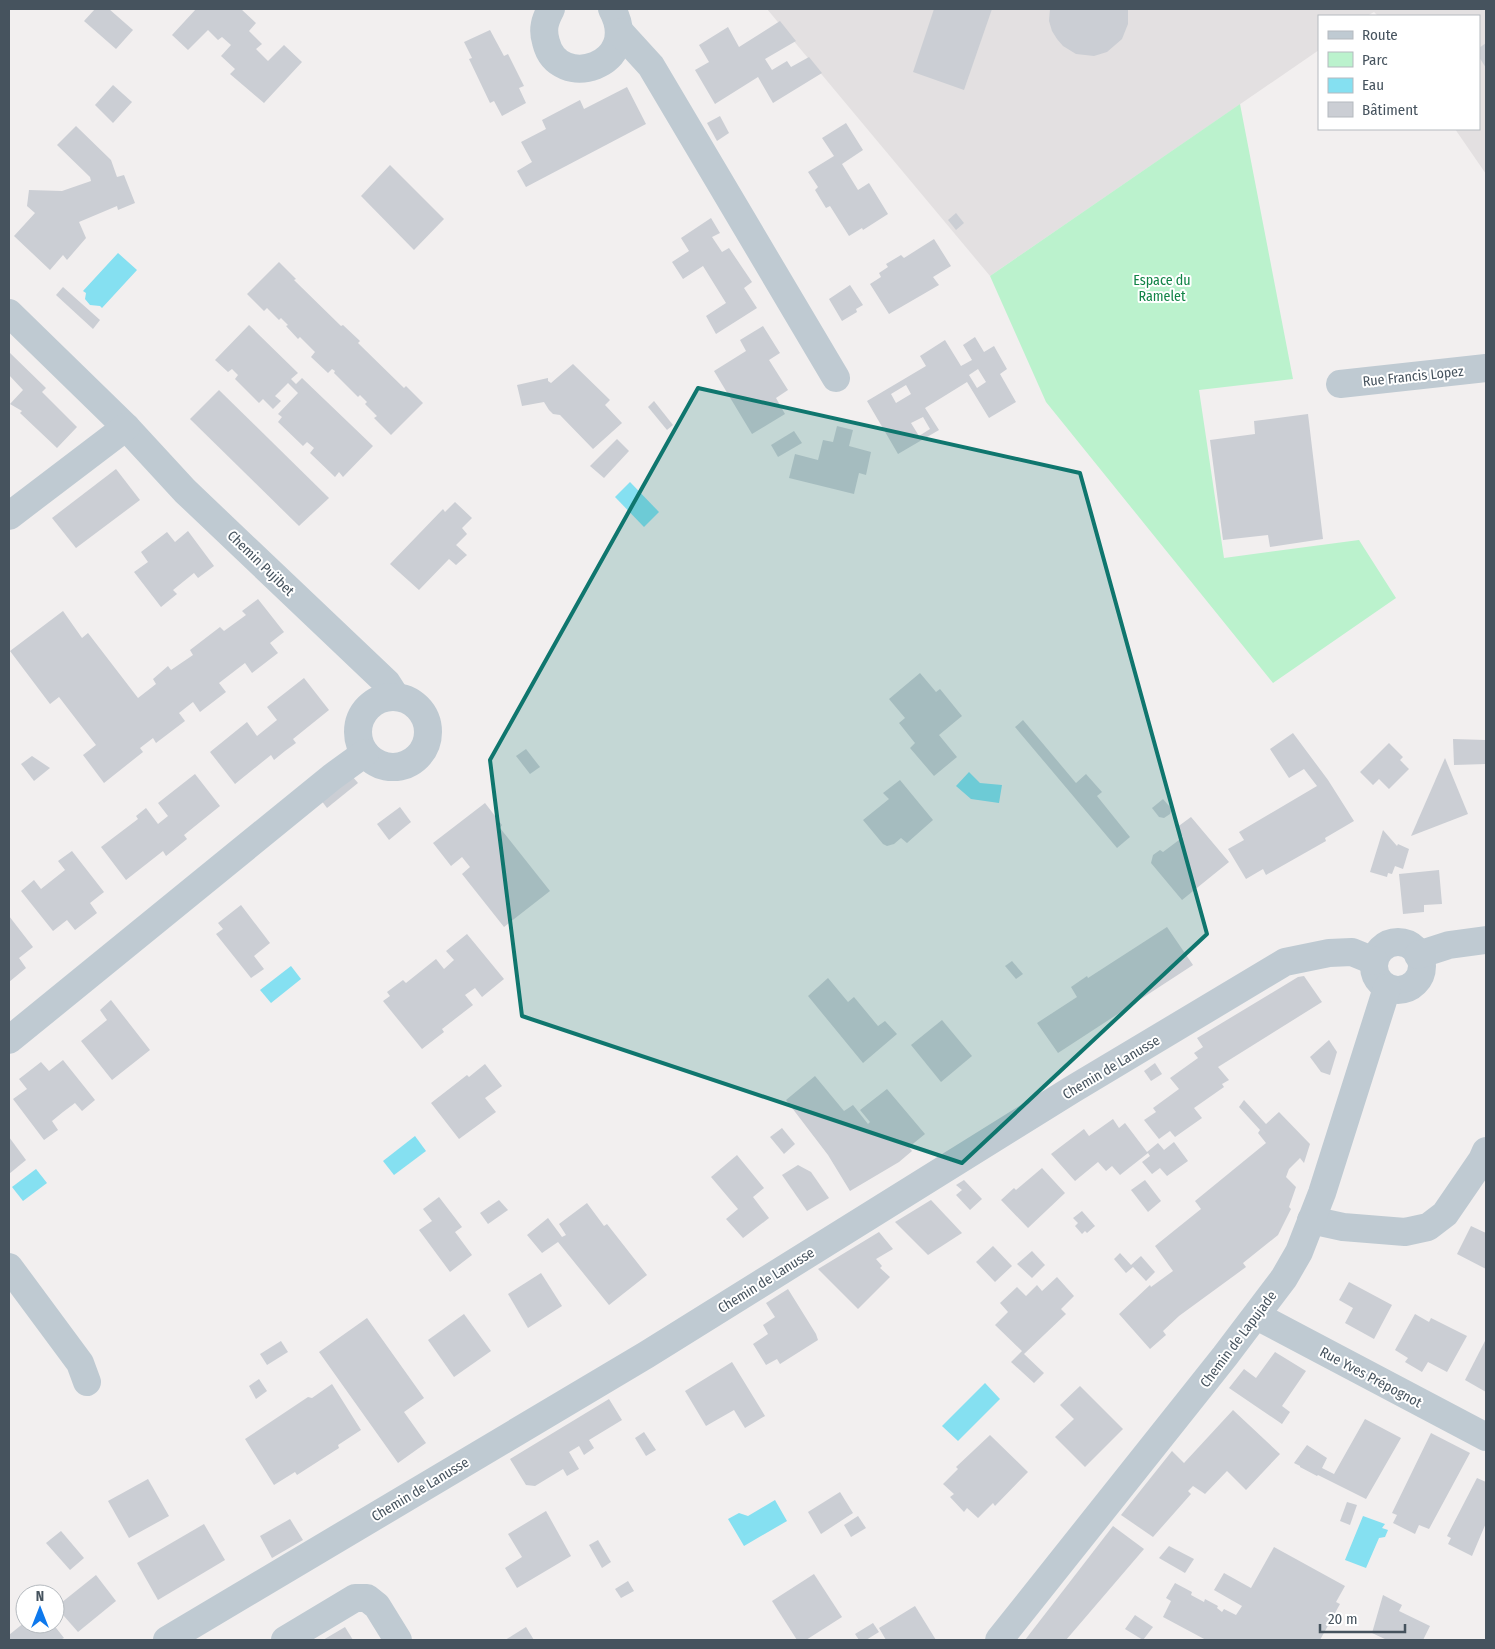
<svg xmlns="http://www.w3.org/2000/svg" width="1495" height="1649" font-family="'Fira Sans Condensed',sans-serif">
<rect width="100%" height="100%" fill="#f2efef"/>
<polygon fill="#e3e0e1" points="767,9 1486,9 1486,174 1455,129 1479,129 1479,16 1378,16 1374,12 1367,16 1319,16 1319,50 990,276"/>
<polygon fill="#bbf2cd" points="1240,104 1293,379 1199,390 1224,558 1359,540 1396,598 1273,683 1046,402 990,276"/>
<g fill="#85e0f1">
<polygon points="118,253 137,270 102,308 100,306 90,305 85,299 86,293 83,291"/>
<polygon points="630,482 659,512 644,527 615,497"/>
<polygon points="969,772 980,783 1002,785 999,803 971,799 956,786"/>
<polygon points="291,966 301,979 271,1003 260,990"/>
<polygon points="415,1136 426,1151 394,1175 383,1161"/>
<polygon points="36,1169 47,1183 23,1201 12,1187"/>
<polygon points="985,1383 1000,1399 958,1441 942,1426"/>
<polygon points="775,1500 787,1521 744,1546 728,1519 739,1513 748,1516"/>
<polygon points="1363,1516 1385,1524 1382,1528 1388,1530 1385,1537 1379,1538 1366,1568 1345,1560"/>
</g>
<g fill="#cbced4" fill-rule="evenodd">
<polygon points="95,9 109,9 133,30 116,49 84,21"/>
<polygon points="196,9 241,9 256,23 249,31 262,44 256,49 268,61 284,45 302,62 264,103 230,74 235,69 221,56 231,45 222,37 218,40 208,30 188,50 172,35"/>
<polygon points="934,9 992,9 964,90 913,72"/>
<polygon points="1050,9 1128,9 1128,24 1122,39 1107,52 1094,56 1076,54 1063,46 1057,39 1052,31 1049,21"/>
<polygon points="780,21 796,41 765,59 772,70 787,61 791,67 809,57 822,73 773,103 758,77 715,104 695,70 709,62 699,45 728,27 739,47"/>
<polygon points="490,30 504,56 508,54 524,86 519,88 526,103 502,116 494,101 490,103 469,59 472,58 464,42"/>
<polygon points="1486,43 1486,68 1479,57 1479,48"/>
<polygon points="113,85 132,102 113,123 95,105"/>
<polygon points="627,87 646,124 526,187 517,171 532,162 521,142 546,129 542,120 580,100 584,109"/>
<polygon points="720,116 729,133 717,141 707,123"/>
<polygon points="846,123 863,150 842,164 858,190 869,183 888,214 863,230 862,228 849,236 830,206 826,208 815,190 818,187 808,172 834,156 822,138"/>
<polygon points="76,126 111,160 117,177 124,175 135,203 118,210 117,206 79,222 86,238 67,260 63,255 50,270 14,236 35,213 27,206 29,190 62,191 91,181 90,177 57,145"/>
<polygon points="390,165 444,219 414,250 361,196"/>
<polygon points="956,213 964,223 956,230 948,220"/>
<polygon points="711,218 720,233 712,237 722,252 729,248 752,282 744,288 757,308 716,334 706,316 726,303 703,266 683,279 672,262 689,251 681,238"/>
<polygon points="934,239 951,266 933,277 939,285 889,314 870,284 881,277 879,273 888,267 886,264 901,255 904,258"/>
<polygon points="279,262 296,279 294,280 341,326 343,325 360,341 358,343 404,388 406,386 423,403 391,435 374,418 377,416 365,404 367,402 360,395 358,397 334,373 335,371 332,369 328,373 311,357 315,352 300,337 298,339 286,326 288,325 281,318 279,320 267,308 264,311 247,294"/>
<polygon points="850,285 863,305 856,309 857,312 842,321 829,299"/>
<polygon points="63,287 100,320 93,329 56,295"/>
<polygon points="249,325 298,373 291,379 296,384 302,378 373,446 343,477 339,472 335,477 310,453 314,448 307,442 303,446 278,422 282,417 278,414 298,393 288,383 275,396 281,401 273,409 263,399 259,403 235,379 238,375 232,369 228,372 215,360"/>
<polygon points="763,326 780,353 769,360 788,390 776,398 785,414 752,434 714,371 746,351 740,340"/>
<path d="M975,337L984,352L994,346L1007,369L1000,374L1016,402L989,418L967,382L925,408L939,430L898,454L867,401L926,366L920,356L945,340L961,366L972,360L963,345ZM978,369L986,382L977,388L969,375ZM906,385L911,394L896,403L891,394ZM923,417L930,429L919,436L911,423Z"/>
<polygon points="9,352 46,388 42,392 77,427 57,448 20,413 22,411 10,404 23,390 9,375"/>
<polygon points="573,364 610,400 605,405 622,423 593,449 560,415 553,414 549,410 544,402 522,406 517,385 548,378 548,381 551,383"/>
<polygon points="219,390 329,498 299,526 190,419"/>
<polygon points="654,401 673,425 667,430 648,407"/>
<polygon points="1308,414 1323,539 1270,547 1268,535 1223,540 1210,440 1255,434 1254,421"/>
<polygon points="837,426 853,430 849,446 871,452 866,475 859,473 854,494 789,478 795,454 818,460 823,440 833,442"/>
<polygon points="794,431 802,443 778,457 771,445"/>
<polygon points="617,439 629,451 604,478 590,466"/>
<polygon points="116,469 140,500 76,548 52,518"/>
<polygon points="455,502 472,518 462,528 467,534 456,545 467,555 456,565 449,559 419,590 390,564 443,509 445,512"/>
<polygon points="188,531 214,566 198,578 194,573 173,590 177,594 161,607 134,572 148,562 141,552 167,532 175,542"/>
<polygon points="258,599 284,632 270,643 278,653 252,673 245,663 219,683 226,692 200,712 193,702 179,713 185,721 156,743 153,738 140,748 143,752 104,783 83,755 96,745 59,697 50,704 10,651 63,611 82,638 88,633 138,698 156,684 153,679 168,666 171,670 193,655 190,650 220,627 224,631 246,615 242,611"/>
<polygon points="920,673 936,692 940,689 962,716 939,735 957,757 934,776 910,748 915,743 899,723 905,718 889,699"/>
<polygon points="304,678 329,710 293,739 296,743 285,751 274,760 271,755 235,784 210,752 247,722 257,736 277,720 267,707"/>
<polygon points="1023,720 1076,783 1086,774 1102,792 1097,796 1130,837 1117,848 1015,727"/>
<polygon points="1293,733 1328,780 1354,821 1325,838 1326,841 1266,875 1263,869 1246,879 1228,849 1244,840 1239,832 1317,786 1304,769 1289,778 1270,749"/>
<polygon points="1453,739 1486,740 1486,764 1454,765"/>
<polygon points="1389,743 1403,757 1400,760 1409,769 1389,789 1379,779 1373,785 1360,772"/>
<polygon points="526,749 540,767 530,774 516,756"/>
<polygon points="32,756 50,768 34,781 21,764"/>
<polygon points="1445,758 1468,814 1411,836"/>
<polygon points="195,774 220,806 184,835 187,839 166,856 163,851 126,880 101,847 138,819 136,816 146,808 158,824 168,816 158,803"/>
<polygon points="352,776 358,783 327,808 321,800"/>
<polygon points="900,780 933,820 907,843 901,838 894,844 887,846 883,844 863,820 889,799 883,793"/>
<polygon points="1163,799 1170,807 1171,811 1170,814 1164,818 1159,817 1152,808"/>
<polygon points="485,803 502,825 500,828 550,891 504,927 462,874 470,867 462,857 451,866 433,843"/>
<polygon points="400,807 411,822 389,840 377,824"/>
<polygon points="1191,817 1229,862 1182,900 1151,863 1153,855 1160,850 1163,852 1183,837 1176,828"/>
<polygon points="1383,830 1397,846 1398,844 1409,849 1403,869 1395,866 1392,874 1388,873 1387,877 1370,872"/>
<polygon points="72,851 104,892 90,903 97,913 75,930 67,920 53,931 21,891 34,880 41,889 65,870 58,861"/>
<polygon points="1439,870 1442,904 1424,905 1424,912 1403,914 1399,874"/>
<polygon points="241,905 270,943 254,956 264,969 251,978 216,934 223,929 218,923"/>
<polygon points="9,916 33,947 19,958 26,968 9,982"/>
<polygon points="1167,927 1193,965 1058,1053 1037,1023 1077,997 1071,987 1087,976 1088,978"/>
<polygon points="467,934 504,979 482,997 475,988 465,995 473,1005 442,1029 444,1032 422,1049 383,1001 390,996 387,992 403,980 406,983 436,959 444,969 454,960 446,951"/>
<polygon points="1012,961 1023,974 1016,979 1005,966"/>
<polygon points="1304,976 1322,1002 1218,1067 1229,1080 1222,1084 1224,1087 1194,1108 1202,1118 1175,1137 1170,1131 1159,1139 1144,1120 1156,1112 1153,1108 1179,1089 1170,1078 1198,1058 1194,1053 1203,1047 1197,1038 1298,977"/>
<polygon points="828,978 848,1002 854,997 878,1026 885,1021 897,1034 863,1063 808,996"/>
<polygon points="111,1000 150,1050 112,1080 81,1041 107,1020 100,1010"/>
<polygon points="942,1020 972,1056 941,1082 911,1045"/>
<polygon points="1329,1040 1337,1052 1330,1075 1321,1072 1310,1057"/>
<polygon points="63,1060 95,1100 82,1111 75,1103 63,1112 52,1121 58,1130 44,1140 13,1099 27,1089 19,1079 41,1062 49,1071"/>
<polygon points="1155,1063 1162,1074 1151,1081 1144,1071"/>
<polygon points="485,1064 502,1086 485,1098 496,1112 459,1139 431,1103 467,1075 469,1077"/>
<polygon points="815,1076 844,1111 853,1105 868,1124 870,1122 860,1110 887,1089 925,1134 909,1147 912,1151 899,1162 850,1191 828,1155 786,1100"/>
<polygon points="1244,1100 1266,1124 1279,1112 1310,1144 1304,1163 1300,1158 1289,1169 1286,1177 1296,1187 1289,1207 1291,1209 1278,1235 1243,1263 1246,1267 1179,1316 1163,1331 1166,1335 1150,1349 1119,1314 1150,1285 1151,1287 1173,1271 1155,1246 1201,1209 1195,1201 1266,1143 1258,1133 1260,1130 1239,1107"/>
<polygon points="1113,1119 1119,1128 1125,1123 1147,1152 1158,1143 1164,1150 1174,1142 1188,1161 1167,1176 1160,1168 1152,1174 1142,1162 1150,1156 1148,1153 1120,1175 1112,1166 1106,1171 1098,1162 1075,1181 1051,1154 1084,1129 1089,1136"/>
<polygon points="782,1128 795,1144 784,1154 770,1137"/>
<polygon points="9,1137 26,1160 9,1174"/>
<polygon points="737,1155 764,1188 753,1197 769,1218 743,1238 726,1219 738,1209 711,1177"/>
<polygon points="798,1165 811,1172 829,1198 807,1211 782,1175"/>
<polygon points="1042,1168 1065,1193 1028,1228 1001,1200 1014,1188 1016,1190"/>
<polygon points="964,1180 982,1199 970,1210 956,1195 962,1190 956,1185"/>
<polygon points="1145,1180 1161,1201 1148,1212 1131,1190"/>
<polygon points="439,1197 462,1227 455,1232 472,1255 450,1272 419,1230 432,1221 423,1209"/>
<polygon points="499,1200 508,1210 488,1224 480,1213"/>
<polygon points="931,1200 962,1233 928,1255 895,1222"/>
<polygon points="587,1203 604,1226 607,1224 647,1275 609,1305 558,1242 542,1253 527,1235 548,1218 562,1237 566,1235 559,1224"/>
<polygon points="1082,1211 1095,1226 1087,1233 1085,1231 1082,1234 1075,1226 1078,1223 1073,1218"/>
<polygon points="1471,1226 1486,1233 1486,1269 1457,1254"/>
<polygon points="879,1232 893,1249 876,1259 882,1266 880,1268 890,1277 858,1309 818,1269"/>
<polygon points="993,1246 1012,1266 995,1282 976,1262"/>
<polygon points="1032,1251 1045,1265 1032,1278 1017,1264"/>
<polygon points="1120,1253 1131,1265 1141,1256 1155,1272 1146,1281 1133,1267 1126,1273 1114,1259"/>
<polygon points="541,1273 562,1306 528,1328 508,1294"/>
<polygon points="1057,1277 1074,1296 1061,1309 1066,1314 1024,1354 1044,1373 1034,1383 1011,1362 1022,1351 995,1325 1008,1312 1000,1303 1017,1287 1026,1296 1037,1285 1042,1291"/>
<polygon points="1349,1282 1392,1305 1374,1339 1345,1323 1353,1308 1339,1300"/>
<polygon points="788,1289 816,1334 818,1340 780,1364 777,1359 766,1365 753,1344 768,1334 763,1325 775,1317 766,1303"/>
<polygon points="464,1314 491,1351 454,1377 428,1340"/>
<polygon points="1415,1314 1429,1322 1431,1318 1467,1336 1447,1372 1428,1362 1422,1372 1405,1362 1408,1358 1395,1350"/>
<polygon points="367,1318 424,1398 404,1412 426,1443 398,1463 319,1352"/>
<polygon points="1486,1339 1486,1392 1465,1380"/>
<polygon points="281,1341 288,1352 267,1365 260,1354"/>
<polygon points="1275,1352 1306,1371 1282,1406 1290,1412 1282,1424 1229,1388 1244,1369 1256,1378"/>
<polygon points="732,1362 765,1416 745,1428 734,1410 706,1426 685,1391"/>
<polygon points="259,1379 267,1391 256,1399 249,1386"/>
<polygon points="332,1384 361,1430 338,1445 339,1448 297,1475 295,1472 274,1485 245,1439 308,1397 312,1398"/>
<polygon points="1080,1386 1123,1429 1085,1467 1055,1437 1074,1419 1060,1405"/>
<polygon points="609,1399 622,1420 589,1440 594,1448 584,1455 579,1446 569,1452 579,1469 567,1476 563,1469 535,1486 526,1485 510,1459"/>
<polygon points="1233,1410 1280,1454 1246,1490 1227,1471 1205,1494 1193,1486 1188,1491 1191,1494 1153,1537 1121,1515 1172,1451 1184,1463"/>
<polygon points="1365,1419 1401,1438 1366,1499 1318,1475 1317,1476 1300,1467 1300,1466 1294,1463 1307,1445 1327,1458 1322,1468 1334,1474"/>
<polygon points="644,1432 656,1450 646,1456 635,1438"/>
<polygon points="1431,1433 1470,1453 1429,1529 1419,1525 1415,1534 1393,1523 1397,1515 1392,1513"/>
<polygon points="990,1435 1028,1472 995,1506 993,1503 978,1518 967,1508 964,1512 950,1497 954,1494 943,1484 958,1469 956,1467"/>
<polygon points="1477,1478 1486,1482 1486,1523 1472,1556 1448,1544 1451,1538 1447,1536"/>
<polygon points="148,1479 169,1516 129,1538 108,1501"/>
<polygon points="840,1492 853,1513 821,1534 808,1512"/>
<polygon points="1347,1502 1357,1505 1350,1525 1340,1521"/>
<polygon points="546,1511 571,1556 517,1588 505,1568 522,1557 508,1534"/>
<polygon points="858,1516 866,1528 851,1537 844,1525"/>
<polygon points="290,1519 303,1540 272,1558 260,1536"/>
<polygon points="204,1524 225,1560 158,1600 137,1563"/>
<polygon points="1113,1526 1144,1549 1066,1640 1025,1640"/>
<polygon points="61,1531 84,1558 70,1570 46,1543"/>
<polygon points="598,1540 611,1562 602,1568 589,1545"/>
<polygon points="1169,1546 1194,1559 1185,1573 1159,1558"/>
<polygon points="1274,1547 1345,1586 1336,1602 1340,1604 1320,1640 1206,1640 1163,1617 1171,1601 1166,1598 1175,1583 1192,1592 1191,1595 1204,1602 1205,1599 1218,1606 1217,1608 1222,1612 1224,1609 1236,1615 1242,1606 1214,1590 1224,1573 1251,1588"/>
<polygon points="814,1574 842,1617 806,1640 797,1640 772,1601"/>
<polygon points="96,1575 116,1601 78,1632 56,1607"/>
<polygon points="628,1581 634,1591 621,1598 615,1589"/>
<polygon points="1383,1595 1402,1605 1399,1611 1430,1626 1423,1640 1387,1640 1372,1633"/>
<polygon points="915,1606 936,1640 886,1640 879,1628"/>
<polygon points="1135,1615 1153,1627 1143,1640 1125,1629"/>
<polygon points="25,1622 25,1624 53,1624 64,1638 60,1640 9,1640 9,1635"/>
<polygon points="873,1623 879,1632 866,1640 859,1640 855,1634"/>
<polygon points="345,1627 353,1640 323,1640"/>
<polygon points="526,1627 534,1640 505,1640"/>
</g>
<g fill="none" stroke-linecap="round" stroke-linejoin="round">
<g stroke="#bfcad2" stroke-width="28">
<path d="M551,9C545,20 542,29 546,42C558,92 643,66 612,9"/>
<polyline points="620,32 651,66 836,378"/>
<polyline points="9,313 126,427 185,491 387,683 396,697"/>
<polyline points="1340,384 1486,368"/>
<polyline points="9,516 126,427"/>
<circle cx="393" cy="732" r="35"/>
<circle cx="1398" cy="966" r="24"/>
<polyline points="1418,955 1449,945 1486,940"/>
<polyline points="9,1040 332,777 365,753"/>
<polyline points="1311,1220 1343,1227 1405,1232 1428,1227 1445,1214 1482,1160 1486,1151"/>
<polyline points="9,1267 80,1363 87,1382"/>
<polyline points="1257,1316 1486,1437"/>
<polyline points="167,1640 646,1355 1073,1089 1285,962 1329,953 1352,952 1374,961"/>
<polyline points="285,1640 355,1598 367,1598 377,1606 398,1640"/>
<polyline points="999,1640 1225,1356 1284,1278 1299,1252 1322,1193 1387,988"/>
</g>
</g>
<path fill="#0f766e" fill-opacity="0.2" stroke="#0f766e" stroke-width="4" stroke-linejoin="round" d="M698,388L1080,473L1207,934L962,1163L522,1016L490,760Z"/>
<g text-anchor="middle" stroke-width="4" stroke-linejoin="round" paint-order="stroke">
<g font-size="14" fill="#118446" stroke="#fff">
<text x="1162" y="285">Espace du<tspan x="1162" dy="16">Ramelet</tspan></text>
</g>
<g font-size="14" fill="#46535e" stroke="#fff">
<text transform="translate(1413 376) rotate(-6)" y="5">Rue Francis Lopez</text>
<text transform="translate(261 563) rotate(44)" y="5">Chemin Pujibet</text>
<text transform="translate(1111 1067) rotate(-31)" y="5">Chemin de Lanusse</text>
<text transform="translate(766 1280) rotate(-32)" y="5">Chemin de Lanusse</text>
<text transform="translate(1238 1339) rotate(-53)" y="5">Chemin de Lapujade</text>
<text transform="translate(1371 1377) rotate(28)" y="5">Rue Yves Prépognot</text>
<text transform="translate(420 1489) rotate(-31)" y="5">Chemin de Lanusse</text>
</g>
</g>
<rect width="1495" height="1649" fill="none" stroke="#46535e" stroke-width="20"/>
<rect x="1318" y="15" width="162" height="115" fill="#ffffff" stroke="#b5babf"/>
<rect x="1328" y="31" width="25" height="8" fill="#bfcad2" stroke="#b5babf"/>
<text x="1362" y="40" font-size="15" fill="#46535e">Route</text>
<rect x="1328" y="52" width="25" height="15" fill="#bbf2cd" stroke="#b5babf"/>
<text x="1362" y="65" font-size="15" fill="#46535e">Parc</text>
<rect x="1328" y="78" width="25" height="15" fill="#85e0f1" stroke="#b5babf"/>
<text x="1362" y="90" font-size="15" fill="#46535e">Eau</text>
<rect x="1328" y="102" width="25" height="15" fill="#cbced4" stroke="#b5babf"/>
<text x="1362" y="115" font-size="15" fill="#46535e">Bâtiment</text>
<g transform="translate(40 1609)"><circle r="24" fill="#ffffff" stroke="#b5babf"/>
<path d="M0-4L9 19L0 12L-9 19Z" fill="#0e79ed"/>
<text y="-8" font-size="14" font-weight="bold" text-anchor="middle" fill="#46535e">N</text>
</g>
<path d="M1320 1624v8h85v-8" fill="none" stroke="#46535e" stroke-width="2.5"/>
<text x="1328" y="1624" font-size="15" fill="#46535e" stroke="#ffffff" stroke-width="4" paint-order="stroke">20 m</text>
</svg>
